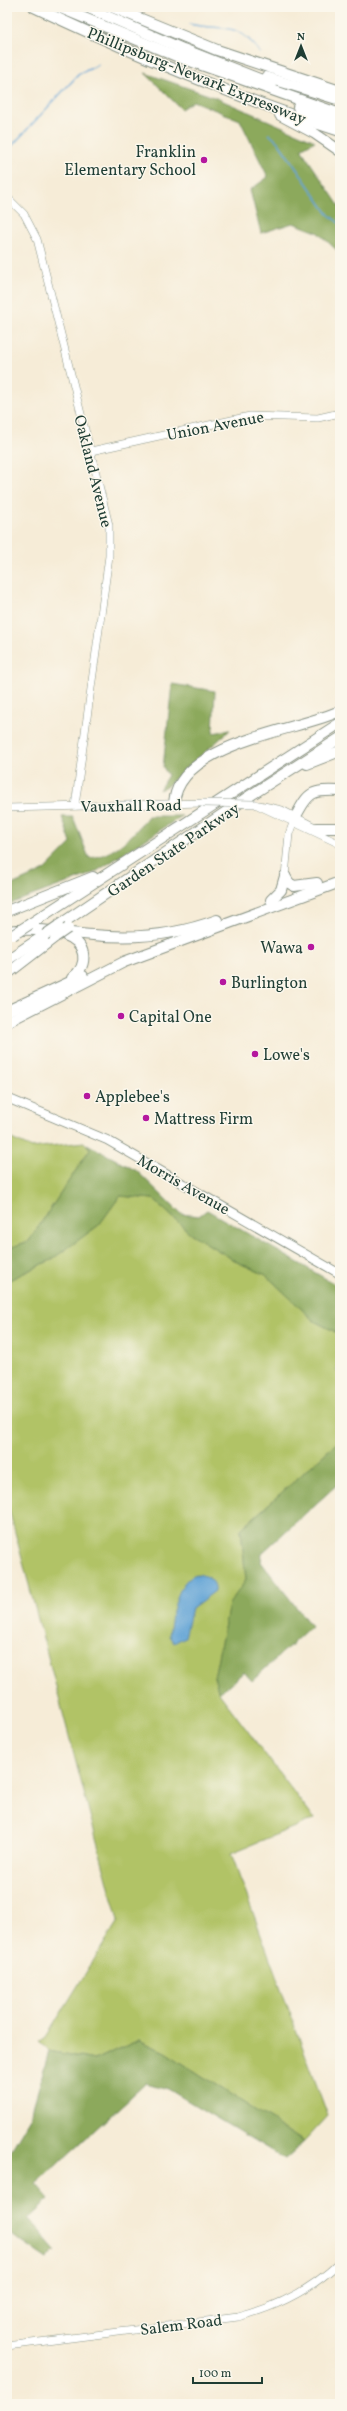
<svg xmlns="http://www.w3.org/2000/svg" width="347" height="2411" font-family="Vollkorn,serif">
<rect width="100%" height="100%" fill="#fbf7ec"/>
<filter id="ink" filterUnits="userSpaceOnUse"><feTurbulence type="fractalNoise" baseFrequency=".025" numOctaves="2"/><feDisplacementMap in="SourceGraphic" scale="8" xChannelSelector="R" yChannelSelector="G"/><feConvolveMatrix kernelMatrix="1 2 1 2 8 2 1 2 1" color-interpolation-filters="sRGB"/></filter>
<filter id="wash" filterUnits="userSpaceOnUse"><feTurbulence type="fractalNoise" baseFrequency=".012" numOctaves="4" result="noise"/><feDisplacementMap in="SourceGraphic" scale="16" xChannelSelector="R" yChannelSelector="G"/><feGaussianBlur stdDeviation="0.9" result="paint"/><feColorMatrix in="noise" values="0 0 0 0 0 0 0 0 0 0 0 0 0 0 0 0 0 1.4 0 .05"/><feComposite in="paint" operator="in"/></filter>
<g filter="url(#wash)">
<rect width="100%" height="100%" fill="#f6ecd7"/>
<g fill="#b1c366" stroke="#68804d">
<polygon points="7,1137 32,1148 84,1142 90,1149 29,1241 7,1249"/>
<polygon points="120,1196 153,1199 190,1233 237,1262 266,1275 314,1321 334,1331 340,1338 340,1360 336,1371 340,1373 340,1440 241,1529 246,1580 229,1605 214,1677 219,1693 314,1819 231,1853 328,2116 304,2142 165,2052 139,2040 95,2060 49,2051 39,2042 46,2037 118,1921 7,1502 7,1281 51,1260 99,1225"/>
</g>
<g fill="#8ca95b" stroke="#567348">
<polygon points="145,73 214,97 315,141 301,149 340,207 340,253 317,232 293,223 261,233 250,190 268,177 240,120 193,101 181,109"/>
<polygon points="172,684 215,691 213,733 230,730 167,786 159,790 168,775 163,767"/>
<path d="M148,816H182L94,873L7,905V887L43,871L71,843L62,817H73L89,858C114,856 134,835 148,816Z"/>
<polygon points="87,1144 137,1171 181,1214 199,1216 207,1210 340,1287 340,1338 334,1331 314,1321 266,1275 237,1262 190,1233 153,1199 120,1196 99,1225 51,1260 7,1281 7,1249 29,1241 90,1149"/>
<polygon points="340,1440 340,1482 262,1553 261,1562 311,1626 252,1681 244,1672 219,1693 214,1677 229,1604 246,1580 241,1529"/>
<polygon points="139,2040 165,2052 304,2142 285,2159 168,2089 146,2083 36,2184 49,2199 28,2218 56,2250 47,2259 7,2232 7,2157 30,2118 49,2051 95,2060"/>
</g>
<path fill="#63a4d6" stroke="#417085" d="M197,1574C206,1575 217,1581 215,1591L192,1608L185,1637L174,1643L169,1636C171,1618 177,1578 197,1574Z"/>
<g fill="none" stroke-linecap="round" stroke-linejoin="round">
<g stroke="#63a4d6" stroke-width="1.5">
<path d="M189,24C222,32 237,19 260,53"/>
<polyline points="269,134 278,142 328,214 340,224"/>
<polyline points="7,151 79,74 98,65"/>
</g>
</g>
</g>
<g filter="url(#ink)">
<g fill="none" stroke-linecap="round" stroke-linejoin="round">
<defs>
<g id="minor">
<polyline points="7,197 24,214 37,239 109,525 109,556 75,806"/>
<polyline points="91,451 250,416 318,418 340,413"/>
<polyline points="255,804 340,844"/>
<polyline points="259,805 282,810 321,830"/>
<polyline points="7,808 203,803"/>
<polyline points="285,876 289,834 293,823"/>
<path d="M7,2346L238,2317C277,2307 311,2290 340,2262"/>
</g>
<polyline id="major" points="7,1098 107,1140 340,1274"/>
<g id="highway">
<path d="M34,7C133,54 235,97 340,131"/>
<polyline points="58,7 176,56 340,114"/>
<polyline points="86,7 183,49 272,84"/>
<polyline points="112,7 217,50 340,91"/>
<polyline points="266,77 340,100"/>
<polyline points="298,107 340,123"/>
<polyline points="280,115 314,133 340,151"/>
<polyline points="307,764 340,751"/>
<path d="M174,804C177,743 297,731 340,711"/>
<path d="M296,816C309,791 312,790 340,791"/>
<polyline points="317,828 340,828"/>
<polyline points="285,876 289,883 294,886 317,883"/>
<polyline points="271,900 281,890 285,876"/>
<polyline points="7,911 93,877"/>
<polyline points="30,924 340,723"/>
<polyline points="58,926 251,795 340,738"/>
<path d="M7,931C36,927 64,933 93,935C134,939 177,935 217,920"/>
<path d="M65,935C86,942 90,965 72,978"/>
<polyline points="7,960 45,935"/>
<polyline points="7,974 55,937"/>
<polyline points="7,1011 83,976"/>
<polyline points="7,1022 124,962 340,882"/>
</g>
</defs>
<use href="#minor" stroke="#8a9486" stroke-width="8"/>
<use href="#major" stroke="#8a9486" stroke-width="10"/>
<use href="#highway" stroke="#8a9486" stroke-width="12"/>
<use href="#minor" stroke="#fff" stroke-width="7"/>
<use href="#major" stroke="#fff" stroke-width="8"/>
<use href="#highway" stroke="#fff" stroke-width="10"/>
<defs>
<polyline id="minor-bridge" points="203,803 255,804"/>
<g id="highway-bridge">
<polyline points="13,935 30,924"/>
<polyline points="45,935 58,926"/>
<polyline points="55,937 68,928"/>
</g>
</defs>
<use href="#minor-bridge" stroke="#8a9486" stroke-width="8" stroke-linecap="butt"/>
<use href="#highway-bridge" stroke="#8a9486" stroke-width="12" stroke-linecap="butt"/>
<use href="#minor-bridge" stroke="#fff" stroke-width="7"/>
<use href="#highway-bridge" stroke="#fff" stroke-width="10"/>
</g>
</g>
<g fill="#b5179e" stroke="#fbf7ec" stroke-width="1.5">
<circle cx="204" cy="160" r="4"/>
<circle cx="311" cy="947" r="4"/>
<circle cx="223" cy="982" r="4"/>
<circle cx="121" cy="1016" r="4"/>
<circle cx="255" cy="1054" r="4"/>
<circle cx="87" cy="1096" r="4"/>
<circle cx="146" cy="1118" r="4"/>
</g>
<g text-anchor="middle" stroke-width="3" stroke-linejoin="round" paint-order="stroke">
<g font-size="16" fill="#1f3d34" stroke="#fbf7ec">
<text transform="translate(197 75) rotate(22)" y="6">Phillipsburg-Newark Expressway</text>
<text transform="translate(215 425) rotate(-11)" y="6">Union Avenue</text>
<text transform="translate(94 471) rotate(76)" y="6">Oakland Avenue</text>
<text transform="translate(131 805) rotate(-1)" y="6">Vauxhall Road</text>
<text transform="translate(173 849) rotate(-34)" y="6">Garden State Parkway</text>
<text transform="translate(184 1184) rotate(30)" y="6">Morris Avenue</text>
<text transform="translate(181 2324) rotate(-7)" y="6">Salem Road</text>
</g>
<g font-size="16" fill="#1f3d34" stroke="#fbf7ec" text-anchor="start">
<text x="196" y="157" text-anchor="end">Franklin<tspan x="196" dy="18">Elementary School</tspan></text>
<text x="303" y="953" text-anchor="end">Wawa</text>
<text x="231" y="988">Burlington</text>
<text x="129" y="1022">Capital One</text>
<text x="263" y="1060">Lowe's</text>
<text x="95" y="1102">Applebee's</text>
<text x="154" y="1124">Mattress Firm</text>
</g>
</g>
<rect width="347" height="2411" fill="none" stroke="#fbf7ec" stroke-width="24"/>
<g transform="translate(301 46)" stroke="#fbf7ec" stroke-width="3" paint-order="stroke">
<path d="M0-3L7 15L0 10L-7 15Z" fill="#1f3d34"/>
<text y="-6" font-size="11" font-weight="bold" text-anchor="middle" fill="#1f3d34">N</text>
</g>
<path d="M193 2377v6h69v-6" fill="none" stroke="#1f3d34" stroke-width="2"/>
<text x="199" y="2377" font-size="12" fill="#1f3d34" stroke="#fbf7ec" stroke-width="3" paint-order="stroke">100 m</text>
</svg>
